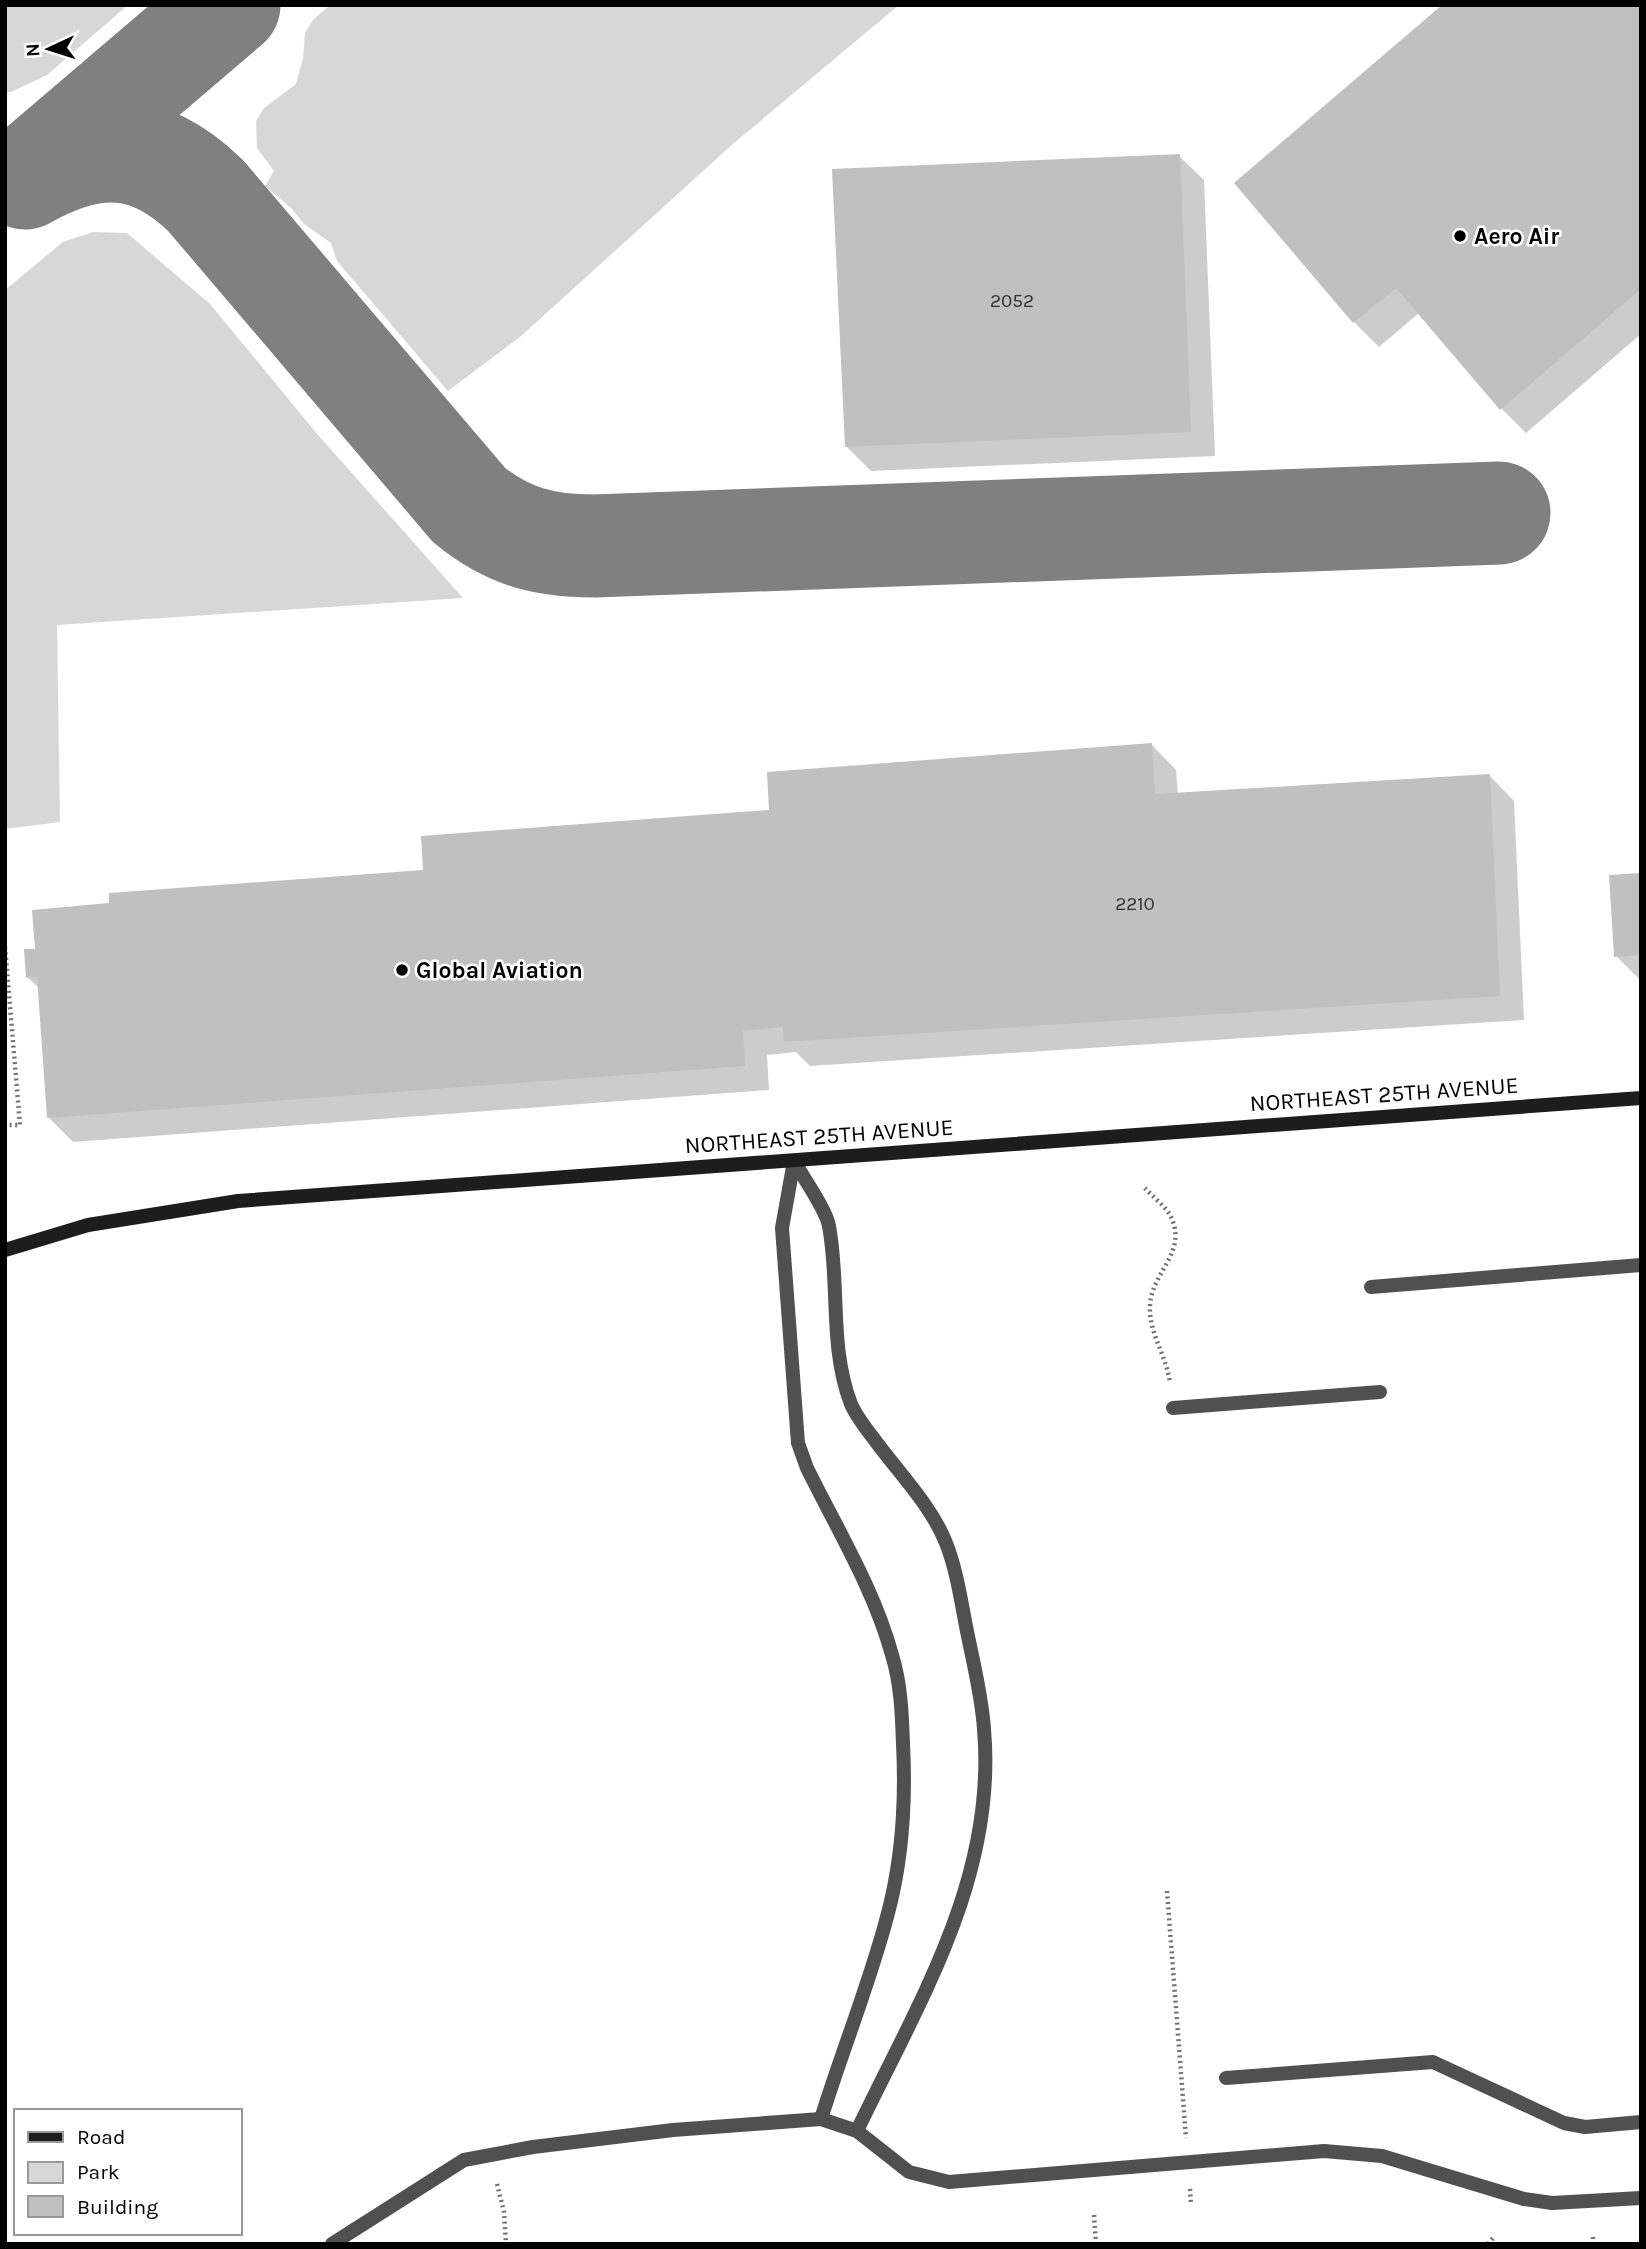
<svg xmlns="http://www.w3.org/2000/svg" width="1646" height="2249" font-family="Karla,sans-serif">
<rect width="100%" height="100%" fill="#fff"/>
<g fill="#d7d7d7">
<polygon points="5,5 128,5 47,75 11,92 5,92"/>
<polygon points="330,5 899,5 734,143 520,337 448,391 337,261 331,243 304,224 291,208 265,186 274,171 257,148 256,121 264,108 296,84 303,58 305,33 313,20"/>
<polygon points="93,232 127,233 210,304 318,435 463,598 57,625 60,822 5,829 5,290 63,242"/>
</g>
<g fill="#0003">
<polygon points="1641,5 1641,334 1526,433 1502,409 1419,313 1379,347 1354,322 1237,184"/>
<polygon points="1179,156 1204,180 1215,456 871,471 846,446"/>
<polygon points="1152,745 1176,770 1178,794 1490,776 1514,801 1524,1020 810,1066 796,1052 767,1055 769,1090 73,1142 48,1117 40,989 27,977 425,871"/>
<polygon points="1641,875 1641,981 1616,956"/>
</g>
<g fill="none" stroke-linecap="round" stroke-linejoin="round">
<g stroke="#808080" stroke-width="103">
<polyline points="31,174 229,5"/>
<path d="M25,178C93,140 148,139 206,196L469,505C508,537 545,546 594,546L1499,513"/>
</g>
</g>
<g fill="#c0c0c0">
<polygon points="1442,5 1641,5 1641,289 1500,410 1396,288 1353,323 1234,183"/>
<polygon points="1180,154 1191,432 845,447 832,169"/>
<polygon points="1152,743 1155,794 1490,774 1500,996 784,1042 783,1027 743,1031 745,1066 47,1118 37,977 26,978 24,949 35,949 32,910 109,903 109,893 423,870 421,836 769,810 767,772"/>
<polygon points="1641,873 1641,955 1614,957 1609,875"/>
</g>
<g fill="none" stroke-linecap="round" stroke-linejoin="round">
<g stroke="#727272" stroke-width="4.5" stroke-dasharray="2 3.5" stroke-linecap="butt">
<polyline points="5,947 20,1125 5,1125"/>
<path d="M1145,1188C1152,1196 1165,1206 1170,1215C1189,1252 1152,1271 1150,1305C1148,1331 1167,1357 1170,1383"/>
<polyline points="1167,1891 1186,2138"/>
<polyline points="497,2184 504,2212 506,2244"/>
<polyline points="1190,2189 1191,2205"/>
<polyline points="1094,2215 1096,2244"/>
<polyline points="1593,2237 1593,2244"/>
<polyline points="1488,2244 1493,2238"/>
</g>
<g stroke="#505050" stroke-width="14">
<path d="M794,1161C803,1177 827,1211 829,1226C840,1285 829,1347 851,1404C857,1418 868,1431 877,1443C900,1474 932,1507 946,1543C958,1573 962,1609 969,1641C975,1670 982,1699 984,1729C997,1878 918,2003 857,2131"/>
<path d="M794,1161L782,1228L798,1443L807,1468C837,1529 874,1589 892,1655C901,1684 902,1715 903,1744C906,1802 902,1862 887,1917C869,1985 842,2051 821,2119"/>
<polyline points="1371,1287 1641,1265"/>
<polyline points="1173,1408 1380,1392"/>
<polyline points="1226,2078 1433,2062 1564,2123 1585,2127 1641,2122"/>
<polyline points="332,2244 464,2160 533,2147 673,2130 821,2119 857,2131 909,2172 949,2182 1324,2151 1382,2156 1524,2199 1552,2203 1641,2198"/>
</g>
<polyline stroke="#1d1d1d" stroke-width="14" points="5,1250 88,1225 238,1201 1641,1098"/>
</g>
<g fill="#000" stroke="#fff" stroke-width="2.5">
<circle cx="1460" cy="236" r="7"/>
<circle cx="402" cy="970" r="7"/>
</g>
<g text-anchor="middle" stroke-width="5" stroke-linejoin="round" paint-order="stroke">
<g font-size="19" fill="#303030">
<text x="1012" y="307">2052</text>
<text x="1135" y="910">2210</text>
</g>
<g font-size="23" font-weight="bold" fill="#000" stroke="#fff" text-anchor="start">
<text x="1474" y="244">Aero Air</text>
<text x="416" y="978">Global Aviation</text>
</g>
<g font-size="23" fill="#000" stroke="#fff">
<text transform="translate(1384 1094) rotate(-4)" y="8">NORTHEAST 25TH AVENUE</text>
<text transform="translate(819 1136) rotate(-4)" y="8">NORTHEAST 25TH AVENUE</text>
</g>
</g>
<rect width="1646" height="2249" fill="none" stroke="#000000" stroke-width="14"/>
<rect x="14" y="2109" width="228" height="126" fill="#ffffff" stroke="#999999" stroke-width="2"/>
<rect x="28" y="2132" width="35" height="10" fill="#1d1d1d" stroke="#999999" stroke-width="2"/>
<text x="77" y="2144" font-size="21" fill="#000000">Road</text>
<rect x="28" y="2162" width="35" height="21" fill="#d7d7d7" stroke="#999999" stroke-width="2"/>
<text x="77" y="2179" font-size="21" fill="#000000">Park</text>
<rect x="28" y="2196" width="35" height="21" fill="#c0c0c0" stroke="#999999" stroke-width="2"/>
<text x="77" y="2214" font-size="21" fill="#000000">Building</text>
<g transform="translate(49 49) rotate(266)" stroke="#ffffff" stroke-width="5" paint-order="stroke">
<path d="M0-5L12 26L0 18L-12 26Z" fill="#000000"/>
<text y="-10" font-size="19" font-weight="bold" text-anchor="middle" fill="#000000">N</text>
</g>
</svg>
